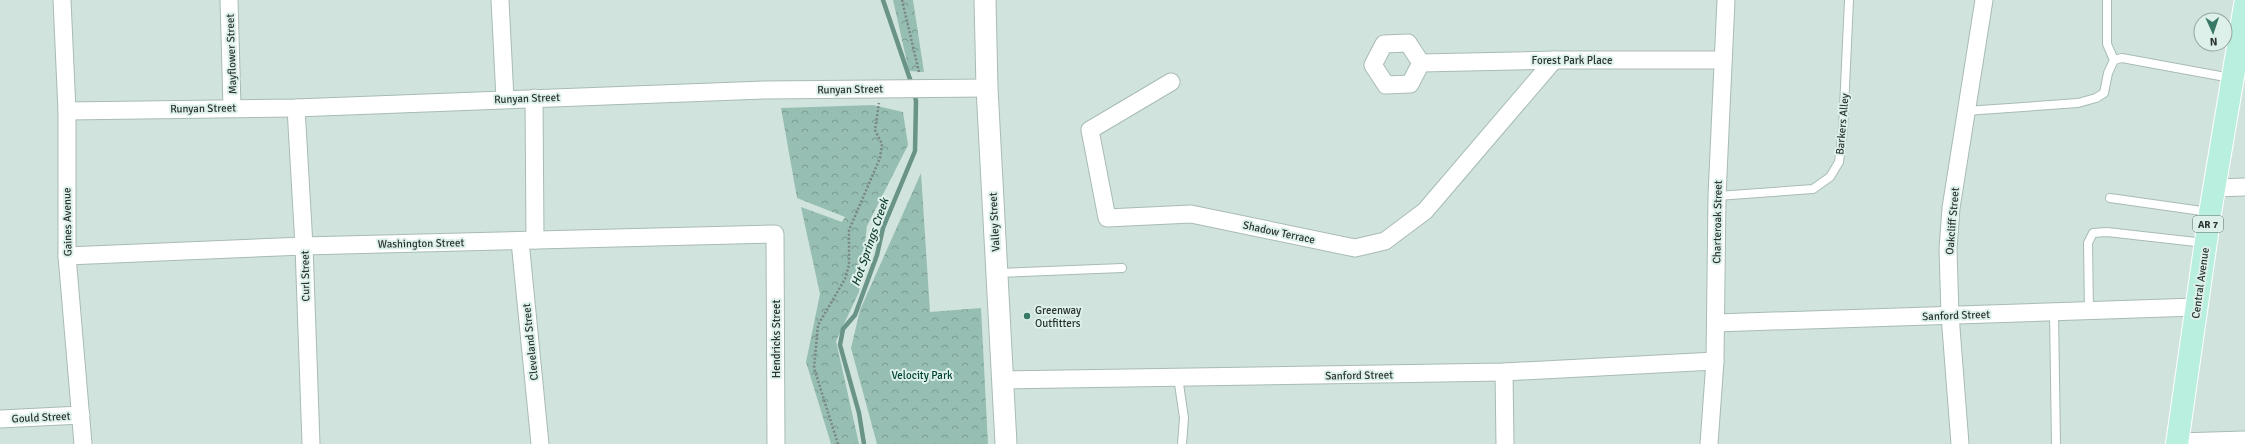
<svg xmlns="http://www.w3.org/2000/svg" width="2245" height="444" font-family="Signika,sans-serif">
<defs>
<pattern id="park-crowns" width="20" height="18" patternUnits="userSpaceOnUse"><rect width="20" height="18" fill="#97beb2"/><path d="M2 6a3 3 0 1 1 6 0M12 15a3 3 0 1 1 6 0" fill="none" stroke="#7b9b91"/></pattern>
</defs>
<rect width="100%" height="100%" fill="#d0e4dd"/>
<g fill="url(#park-crowns)">
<polygon points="893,0 913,0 924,72 909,71"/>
<polygon points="873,105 903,112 908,145 867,226 859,292 836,341 859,444 831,444 806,362 820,294 801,207 842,222 845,217 797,198 781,108"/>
<polygon points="921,173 930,312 981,308 988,444 877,444 851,348 860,310"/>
</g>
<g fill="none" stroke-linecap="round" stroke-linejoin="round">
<g stroke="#699487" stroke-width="4.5">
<polyline points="883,0 912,85"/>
<polyline points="864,444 859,413 840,345 843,329 855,315 877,255 883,228 915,151 916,101 914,92"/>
</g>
<defs>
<g id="service">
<polyline points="2107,0 2107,44 2114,60"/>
<polyline points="1966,111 2078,103 2096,98 2104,93 2108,73 2114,60 2122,58 2231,78"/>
<polyline points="1717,196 1813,189 1830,177 1839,162 1843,130 1849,0"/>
<polyline points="2110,198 2209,212"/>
<polyline points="997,273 1122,268"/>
<polyline points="2089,311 2088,243 2093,233 2107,232 2205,243"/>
<polyline points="2054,312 2056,444"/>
<polyline points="1178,377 1184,418 1182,444"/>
</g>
<g id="minor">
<polyline points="62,0 67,111 67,256 83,444"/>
<polyline points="229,0 232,107"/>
<polyline points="500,0 505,99"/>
<polygon points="1408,43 1421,63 1410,84 1386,85 1373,65 1384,44"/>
<polyline points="1421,63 1554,60 1723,60"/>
<polyline points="1171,82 1090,130 1107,218 1191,214 1355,248 1385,241 1425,211 1554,60"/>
<polyline points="534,98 535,240"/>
<polyline points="296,108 304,246 311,444"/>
<polyline points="67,111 296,108 765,90 987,88"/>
<polyline points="2215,188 2245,187"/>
<polyline points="520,241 540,444"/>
<polyline points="67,256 304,246 775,234 776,444"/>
<polyline points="1716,323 2196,307"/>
<polyline points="1504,372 1505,444"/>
<polyline points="1002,380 1504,372 1715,361"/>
<polyline points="0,419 81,415"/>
<polyline points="2178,442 2245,440"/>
<polyline points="1709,444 1715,361 1717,196 1726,0"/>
<polyline points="1960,444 1950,315 1948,249 1951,208 1984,0"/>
</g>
<polyline id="tertiary" points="985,0 987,88 1006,444"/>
<polyline id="primary" points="2177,444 2210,213 2245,5"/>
</defs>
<use href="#service" stroke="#a8bbb5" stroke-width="10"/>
<use href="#minor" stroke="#a8bbb5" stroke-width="19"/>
<use href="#tertiary" stroke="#a8bbb5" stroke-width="23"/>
<use href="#primary" stroke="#fff" stroke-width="24"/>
<g stroke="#798682" stroke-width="2.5" stroke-dasharray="2 2" stroke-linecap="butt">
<polyline points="902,0 919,72"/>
<polyline points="838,444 814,368 818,325 845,279 849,265 849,230 880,158 882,144 875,130 879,103"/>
</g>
<use href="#service" stroke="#fff" stroke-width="8"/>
<use href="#minor" stroke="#fff" stroke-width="17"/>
<use href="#tertiary" stroke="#fff" stroke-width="21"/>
<use href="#primary" stroke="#b8efdf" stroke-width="22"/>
</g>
<circle fill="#387867" stroke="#ddf1ea" stroke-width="1.5" cx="1027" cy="316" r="4"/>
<g text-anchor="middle" stroke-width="4" stroke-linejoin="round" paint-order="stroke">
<rect fill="#ddf1ea" stroke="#606c68" stroke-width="1" x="2193" y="216" width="30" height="16" rx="3"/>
<g font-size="10" font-weight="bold" fill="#2b3331">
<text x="2208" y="228">AR 7</text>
</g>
<g font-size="11" fill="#2b3331" stroke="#ddf1ea">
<text transform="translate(231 54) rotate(-92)" y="4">Mayflower Street</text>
<text x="1572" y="64">Forest Park Place</text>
<text transform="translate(850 89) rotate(-1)" y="4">Runyan Street</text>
<text transform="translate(527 98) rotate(-2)" y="4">Runyan Street</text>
<text transform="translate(203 108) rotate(-1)" y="4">Runyan Street</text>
<text transform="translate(1842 124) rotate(-85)" y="4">Barkers Alley</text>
<text transform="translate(1952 221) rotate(-85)" y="4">Oakcliff Street</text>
<text transform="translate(67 222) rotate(-91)" y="4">Gaines Avenue</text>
<text transform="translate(994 222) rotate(-93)" y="4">Valley Street</text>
<text transform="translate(1717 222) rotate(-89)" y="4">Charteroak Street</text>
<text transform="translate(1279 232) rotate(12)" y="4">Shadow Terrace</text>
<text transform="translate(421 243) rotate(-1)" y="4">Washington Street</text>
<text transform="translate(305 276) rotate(-91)" y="4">Curl Street</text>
<text transform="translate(2200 283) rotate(-82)" y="4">Central Avenue</text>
<text transform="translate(1956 315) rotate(-2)" y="4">Sanford Street</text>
<text transform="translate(776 339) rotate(-90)" y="4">Hendricks Street</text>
<text transform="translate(530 342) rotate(-96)" y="4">Cleveland Street</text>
<text transform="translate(1359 375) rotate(-1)" y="4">Sanford Street</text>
<text transform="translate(41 417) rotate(-3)" y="4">Gould Street</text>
</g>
<g font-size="11" fill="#2b3331" stroke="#ddf1ea" text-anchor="start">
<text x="1035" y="314">Greenway<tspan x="1035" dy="13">Outfitters</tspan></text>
</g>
<g font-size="11" fill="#004335" stroke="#ddf1ea">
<text x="922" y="379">Velocity Park</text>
</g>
<g font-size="12" font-style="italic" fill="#113a2f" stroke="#ddf1ea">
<text transform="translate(870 242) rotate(-71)" y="4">Hot Springs Creek</text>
</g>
</g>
<g transform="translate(2213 32) rotate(177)"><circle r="19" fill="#ddf1ea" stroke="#96a5a0"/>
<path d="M0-3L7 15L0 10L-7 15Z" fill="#387867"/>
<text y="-6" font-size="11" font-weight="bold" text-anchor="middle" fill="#2b3331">N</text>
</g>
</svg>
